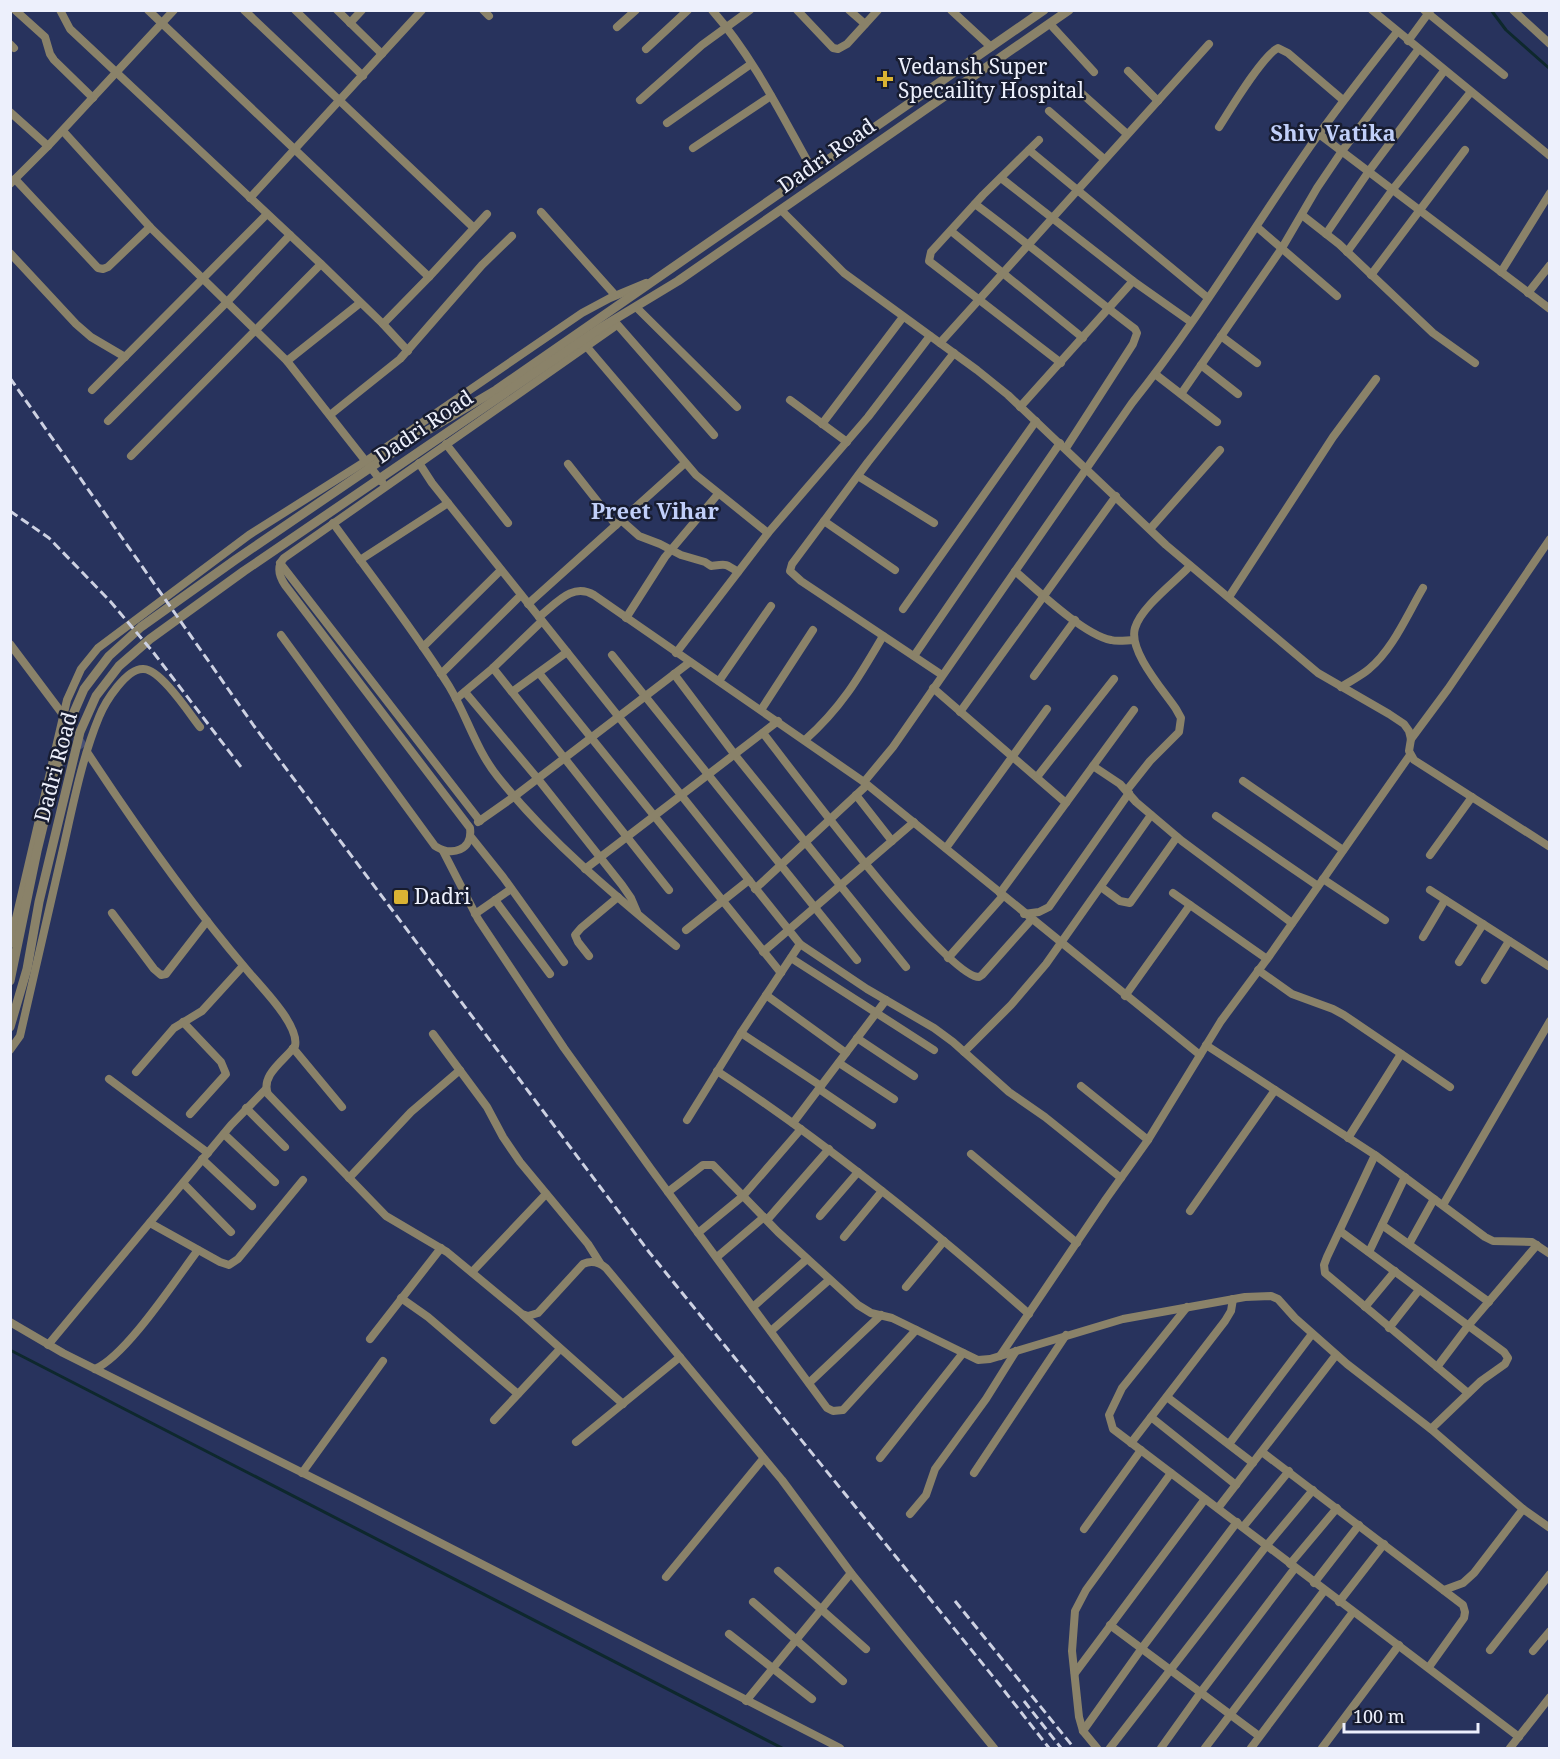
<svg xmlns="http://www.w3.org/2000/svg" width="1560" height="1759" font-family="'Noto Serif',serif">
<rect width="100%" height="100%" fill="#28335d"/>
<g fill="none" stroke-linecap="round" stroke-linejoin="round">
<g stroke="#0e282d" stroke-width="3">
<polyline points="1491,10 1506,30 1550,69"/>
<polyline points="10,1350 782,1748"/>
</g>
<polyline stroke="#464f75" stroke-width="8" stroke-dasharray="8 4" stroke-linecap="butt" points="67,720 87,752"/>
<g stroke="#8a8269" stroke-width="8">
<polyline points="15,10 45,37 50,54 54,60 93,98"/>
<polyline points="60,10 70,29 321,264 383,324 408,351"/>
<polyline points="148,10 429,277"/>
<polyline points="244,10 474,228"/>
<polyline points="295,10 363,76"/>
<polyline points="337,10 382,54"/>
<polyline points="483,10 489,16"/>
<path d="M712,10C754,58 782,116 813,171"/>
<polyline points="797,10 833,48 838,49 847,44 878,10"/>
<polyline points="849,10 865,24"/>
<polyline points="951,10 991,47"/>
<polyline points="1372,10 1550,156"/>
<polyline points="1424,10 1504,75"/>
<polyline points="1513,10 1550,44"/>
<polyline points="350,23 362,10"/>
<polyline points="1050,24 1094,72"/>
<polyline points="617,27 636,10"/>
<polyline points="1408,41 1430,11"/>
<polyline points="10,44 14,48"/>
<polyline points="646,49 688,10"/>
<polyline points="1128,71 1158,101"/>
<polyline points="1079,91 1127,134"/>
<polyline points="640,100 702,45 750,10"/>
<polyline points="1049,111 1104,159"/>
<polyline points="10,112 48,146"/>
<polyline points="667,123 751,64"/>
<path d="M1219,127C1230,110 1262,56 1278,48L1288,53L1343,100"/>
<polyline points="63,131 150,227 287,361 382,482"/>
<polyline points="1319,134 1550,309"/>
<polyline points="1039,140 983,195 931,252 929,261 1061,363"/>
<polyline points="693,148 771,96"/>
<polyline points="1029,150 1208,298"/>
<polyline points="1001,178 1133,281 1191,322"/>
<polyline points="15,179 98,268 103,269 108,267 150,227"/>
<polyline points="10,184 48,146 174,10"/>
<polyline points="250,198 422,10"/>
<path d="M975,204C1029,244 1081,288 1135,329L1137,333L1133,344L1066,448"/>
<polyline points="781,210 844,273 977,370 1008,395 1166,545 1318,673 1389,714 1404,724 1409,731 1411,739 1409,751 1414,760 1550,847"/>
<polyline points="541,212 615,295"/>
<polyline points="1302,215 1339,244 1433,333 1475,363"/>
<polyline points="1257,227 1337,296"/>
<polyline points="951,231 1083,338"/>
<polyline points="1326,234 1369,171 1444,71"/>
<polyline points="1347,252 1393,189 1470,93"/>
<polyline points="10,253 76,324 91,337 125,357"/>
<polyline points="1501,272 1550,193"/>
<polyline points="1371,275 1465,150"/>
<polyline points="1528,293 1550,265"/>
<polyline points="636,307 737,407"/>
<polyline points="616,323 714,435"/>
<polyline points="383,324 429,277 487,214"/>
<polyline points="1221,336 1257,363"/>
<polyline points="940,343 1209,44"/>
<polyline points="587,347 696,475 768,533"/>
<polyline points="287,361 360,303"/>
<polyline points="1201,365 1238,394"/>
<polyline points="1155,374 1217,422"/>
<polyline points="92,390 267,214"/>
<polyline points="1181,394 1282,248 1317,188 1342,151 1418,50"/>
<polyline points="790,400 847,442"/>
<polyline points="1020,407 1133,281"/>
<polyline points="330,415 400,359 482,265 512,236"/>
<polyline points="108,421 227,302 290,235"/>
<polyline points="822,424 903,317"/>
<polyline points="446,444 508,523"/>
<polyline points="131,456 321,264"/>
<polyline points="419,463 432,483 800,944 867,989 934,1028 953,1042 1009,1092 1045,1117 1121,1178"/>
<polyline points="568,464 616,525"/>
<polyline points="858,476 934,523"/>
<path d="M621,520L639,536L660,544L681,555L705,562L711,566C726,564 725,563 738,572"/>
<polyline points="824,521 895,570"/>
<path d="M333,523C372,577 414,630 449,686C467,716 476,750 498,777C549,841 613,894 676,946"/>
<polyline points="1150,529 1220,450"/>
<polyline points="360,560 448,503"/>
<polyline points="280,563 480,821"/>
<path d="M1015,571C1037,590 1084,635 1111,640C1118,642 1127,640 1134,640"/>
<polyline points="1229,597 1333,437 1376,379"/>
<polyline points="528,604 685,463"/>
<polyline points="903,609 1036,421"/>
<path d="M539,617C556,604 572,582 594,595L864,782L1200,1055"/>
<polyline points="626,618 665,557 718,494"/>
<path d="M281,635L435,846C452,857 473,850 470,828L285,585C279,576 276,567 284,558L617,325"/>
<polyline points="10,644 61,712"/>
<polyline points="423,647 501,570"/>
<polyline points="676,653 768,533 868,417 930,336"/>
<polyline points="612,655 857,960"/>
<polyline points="914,656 1060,443"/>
<polyline points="493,668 669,890"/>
<polyline points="539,673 781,973"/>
<polyline points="441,674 521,595"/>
<polyline points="674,674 735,755 906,967"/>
<polyline points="942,675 801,581 790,571 792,564 868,462 954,353"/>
<polyline points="1034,676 1075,620"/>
<polyline points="719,681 771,606"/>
<path d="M1341,687C1350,681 1361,676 1369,669C1393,649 1407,615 1423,588"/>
<polyline points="933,688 1066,803"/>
<polyline points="465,692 538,779 622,885 631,898 637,912"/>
<polyline points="512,692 567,652"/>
<polyline points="456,699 493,668 542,621"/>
<polyline points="761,710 813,630"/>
<polyline points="960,712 1116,496"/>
<path d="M763,733C791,769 946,977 979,977L982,975L1031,920"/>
<polyline points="1411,739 1448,689 1550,539"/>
<path d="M805,740C842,707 859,677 883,636"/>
<path d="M87,752C137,828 188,901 247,970C260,986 300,1025 295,1046C285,1060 260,1075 268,1094L386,1216L447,1252L522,1314L528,1316L538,1313L583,1264C592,1260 599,1262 606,1268L782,1480L851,1573L994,1748"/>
<polyline points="1093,766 1120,784 1136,802 1182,841 1292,923"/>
<polyline points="1037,777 1114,679"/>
<polyline points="1243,781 1343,850"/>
<path d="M864,782L893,747L1132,403C1197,322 1250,233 1309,148C1337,108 1367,70 1397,32"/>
<path d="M1127,790L1150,761L1179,732L1181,718L1176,709C1164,691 1128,651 1135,628C1141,607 1175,582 1190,566"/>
<polyline points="856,795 892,841"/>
<polyline points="1216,816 1318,886"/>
<polyline points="478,822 515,796 690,662"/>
<polyline points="471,837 503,877 564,962"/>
<polyline points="946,848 1047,709"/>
<polyline points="443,851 478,919 564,1048 651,1169 827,1408 833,1411 843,1410 916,1330"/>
<polyline points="1430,855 1472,797"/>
<polyline points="585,869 778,721"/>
<polyline points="1323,879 1385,920"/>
<polyline points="1101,887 1120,901 1130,903 1177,837"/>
<polyline points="755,889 867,785"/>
<polyline points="1430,890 1550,967"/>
<polyline points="1000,893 1134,710"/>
<polyline points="1173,893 1267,959"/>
<polyline points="495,900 550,974"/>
<polyline points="112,913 154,969 161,975 166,974 169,970 207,921"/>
<polyline points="475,914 511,889"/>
<polyline points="1024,914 1039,912 1049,907 1129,793"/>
<polyline points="686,930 749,880"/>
<polyline points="1423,937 1445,900"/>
<polyline points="10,944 67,700 81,669 98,648 249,535 366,461 582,313 610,298 646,283"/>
<polyline points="763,952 914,822"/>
<polyline points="589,956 578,942 575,935 581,928 618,897"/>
<polyline points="791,958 934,1050"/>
<polyline points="948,958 1003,896"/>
<polyline points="1459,962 1483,924"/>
<polyline points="1258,970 1292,994 1333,1009 1344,1015 1450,1087"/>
<polyline points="1485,980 1509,941"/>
<polyline points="766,995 846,1053"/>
<polyline points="1125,996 1190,905"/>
<polyline points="183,1022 221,1062 226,1074 190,1114"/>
<polyline points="741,1033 821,1086"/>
<polyline points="433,1034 487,1107 503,1137 520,1162 588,1244 600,1263"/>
<polyline points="857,1038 914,1076"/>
<polyline points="1206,1045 1375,1155 1485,1237 1493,1241 1532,1242 1550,1254"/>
<polyline points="293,1048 342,1107"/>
<path d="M10,1050L20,1036C34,974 49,911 63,849C73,805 82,758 99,717C105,702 127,667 144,669C161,670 189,713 200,727"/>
<polyline points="964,1052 1011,1005 1046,964 1151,815"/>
<polyline points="839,1063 894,1099"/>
<path d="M717,1071C827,1143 930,1227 1029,1314"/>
<polyline points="136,1072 174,1028 202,1011 243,966"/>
<polyline points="109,1079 208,1153"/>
<polyline points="1081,1086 1148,1140"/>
<polyline points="819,1089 872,1125"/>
<polyline points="246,1108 285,1147"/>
<polyline points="687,1120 741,1033 800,944"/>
<polyline points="793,1123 886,1000"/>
<polyline points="224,1134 275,1182"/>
<polyline points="1348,1138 1401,1054"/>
<polyline points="971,1154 1077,1243"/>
<polyline points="1375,1155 1327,1257 1324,1265 1325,1273 1468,1393"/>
<polyline points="202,1159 252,1206"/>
<polyline points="349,1178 411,1112 460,1070"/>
<polyline points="183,1183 231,1232"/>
<polyline points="668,1192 703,1165 713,1165 778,1232 858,1305 871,1313 892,1318 978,1360 990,1359 1123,1319 1245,1297 1271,1296 1278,1299 1295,1318 1347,1364 1431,1429 1523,1509 1550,1528"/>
<polyline points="1443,1205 1550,1021"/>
<polyline points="1190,1211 1275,1090"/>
<polyline points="820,1216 858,1172"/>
<polyline points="767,1220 829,1149"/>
<polyline points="150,1223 220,1262 229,1265 238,1259 303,1180"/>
<polyline points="1382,1225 1489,1302"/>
<polyline points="1340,1231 1504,1352 1508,1358 1505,1364 1481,1381 1431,1429"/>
<polyline points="698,1233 743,1196 801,1129"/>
<polyline points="844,1237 882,1191"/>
<polyline points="1409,1244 1434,1199"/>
<polyline points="1369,1252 1405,1177"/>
<polyline points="717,1257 764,1217"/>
<polyline points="472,1272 546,1194"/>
<polyline points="906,1287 944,1241"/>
<polyline points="401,1298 428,1317 518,1394"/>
<polyline points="753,1307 807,1259"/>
<polyline points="1187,1307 1122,1388 1109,1415 1113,1429 1519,1737"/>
<polyline points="1365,1307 1395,1271"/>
<polyline points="523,1315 623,1404"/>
<polyline points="10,1322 63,1353 355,1499 840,1748"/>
<polyline points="1389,1328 1419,1290"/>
<polyline points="771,1331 829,1280"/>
<polyline points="370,1339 441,1248"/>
<polyline points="48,1345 231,1125 266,1089"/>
<polyline points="1000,1356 1106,1199 1148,1140 1221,1021 1270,955 1410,755"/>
<polyline points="1437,1367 1468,1326 1537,1245"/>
<path d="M95,1369C126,1356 176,1279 198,1250"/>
<polyline points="809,1383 881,1315"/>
<polyline points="1167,1397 1253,1463"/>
<polyline points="1151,1417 1236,1485"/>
<polyline points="494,1420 560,1349"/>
<polyline points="576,1442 680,1357"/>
<polyline points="1131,1443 1225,1321 1231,1311 1233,1299"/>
<polyline points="1229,1444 1312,1334"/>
<polyline points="1262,1452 1463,1605 1465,1612 1464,1618 1429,1667"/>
<polyline points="880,1458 963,1353"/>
<polyline points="302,1473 383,1361"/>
<polyline points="974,1473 1066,1335"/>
<polyline points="1218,1508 1336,1355"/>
<polyline points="910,1514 926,1495 935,1469 986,1399 1016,1351"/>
<polyline points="1243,1527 1289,1471"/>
<polyline points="1084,1529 1141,1450"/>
<polyline points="1290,1564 1337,1508"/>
<polyline points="778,1571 866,1649"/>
<polyline points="666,1577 763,1459"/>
<polyline points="1314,1583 1359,1525"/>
<polyline points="1444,1590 1463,1583 1474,1573 1523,1509"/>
<polyline points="753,1602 843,1681"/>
<polyline points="1339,1602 1384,1544"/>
<polyline points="1110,1625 1259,1736"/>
<polyline points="729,1634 812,1699"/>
<polyline points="1490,1650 1550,1574"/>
<polyline points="1533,1651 1550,1631"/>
<polyline points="1075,1673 1205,1499"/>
<polyline points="746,1701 851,1573"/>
<polyline points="1083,1731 1142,1648 1237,1522"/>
<polyline points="1097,1748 1083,1731 1079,1717 1072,1651 1075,1611 1086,1590 1171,1473"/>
<polyline points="1110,1748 1267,1545 1313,1490"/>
<polyline points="1161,1748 1201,1692 1295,1568"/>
<polyline points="1205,1748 1324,1591"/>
<polyline points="1251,1748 1353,1612"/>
<polyline points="1322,1748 1399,1645"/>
<polyline points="1510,1748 1550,1697"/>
</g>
<g stroke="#8a8269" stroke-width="9">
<polyline points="10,981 37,851 67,728 84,689 109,656 141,627 235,560 408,442 496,390 1044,10"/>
<polyline points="10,1027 27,969 39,902 80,732 96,696 119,666 150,639 244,571 602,327 678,281 1069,10"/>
</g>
<g stroke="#cdd1e2" stroke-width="3" stroke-dasharray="9 4.5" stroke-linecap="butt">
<polyline points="10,378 254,726 649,1252 999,1684 1049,1748"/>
<polyline points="10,511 49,538 110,601 153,652 241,767"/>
<polyline points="955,1601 1074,1748"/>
<polyline points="1024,1701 1061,1748"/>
</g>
</g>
<g fill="#dab333" stroke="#171c30" stroke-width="2">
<path d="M882 70h6v6h6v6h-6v6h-6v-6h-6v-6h6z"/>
<rect x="393" y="889" width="16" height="16" rx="3"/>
</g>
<g text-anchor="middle" stroke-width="5" stroke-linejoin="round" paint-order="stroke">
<g font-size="21" fill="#edf0fc" stroke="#171c30" text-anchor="start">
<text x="898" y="74">Vedansh Super<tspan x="898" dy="24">Specaility Hospital</tspan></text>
<text x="414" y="904">Dadri</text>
</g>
<g font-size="21" fill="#edf0fc" stroke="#171c30">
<text transform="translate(827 156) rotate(-35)" y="7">Dadri Road</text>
<text transform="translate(424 427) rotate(-34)" y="7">Dadri Road</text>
<text transform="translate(56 767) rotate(-75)" y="7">Dadri Road</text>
</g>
<g font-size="22" font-weight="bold" fill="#c1cff9" stroke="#171c30">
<text x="1333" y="141">Shiv Vatika</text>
<text x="655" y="519">Preet Vihar</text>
</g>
</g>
<rect width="1560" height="1759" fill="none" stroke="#edf0fc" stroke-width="24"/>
<path d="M1344 1723v9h134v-9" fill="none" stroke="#edf0fc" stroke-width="3"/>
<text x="1353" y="1723" font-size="18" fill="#edf0fc" stroke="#171c30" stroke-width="4.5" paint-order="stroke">100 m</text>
</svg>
